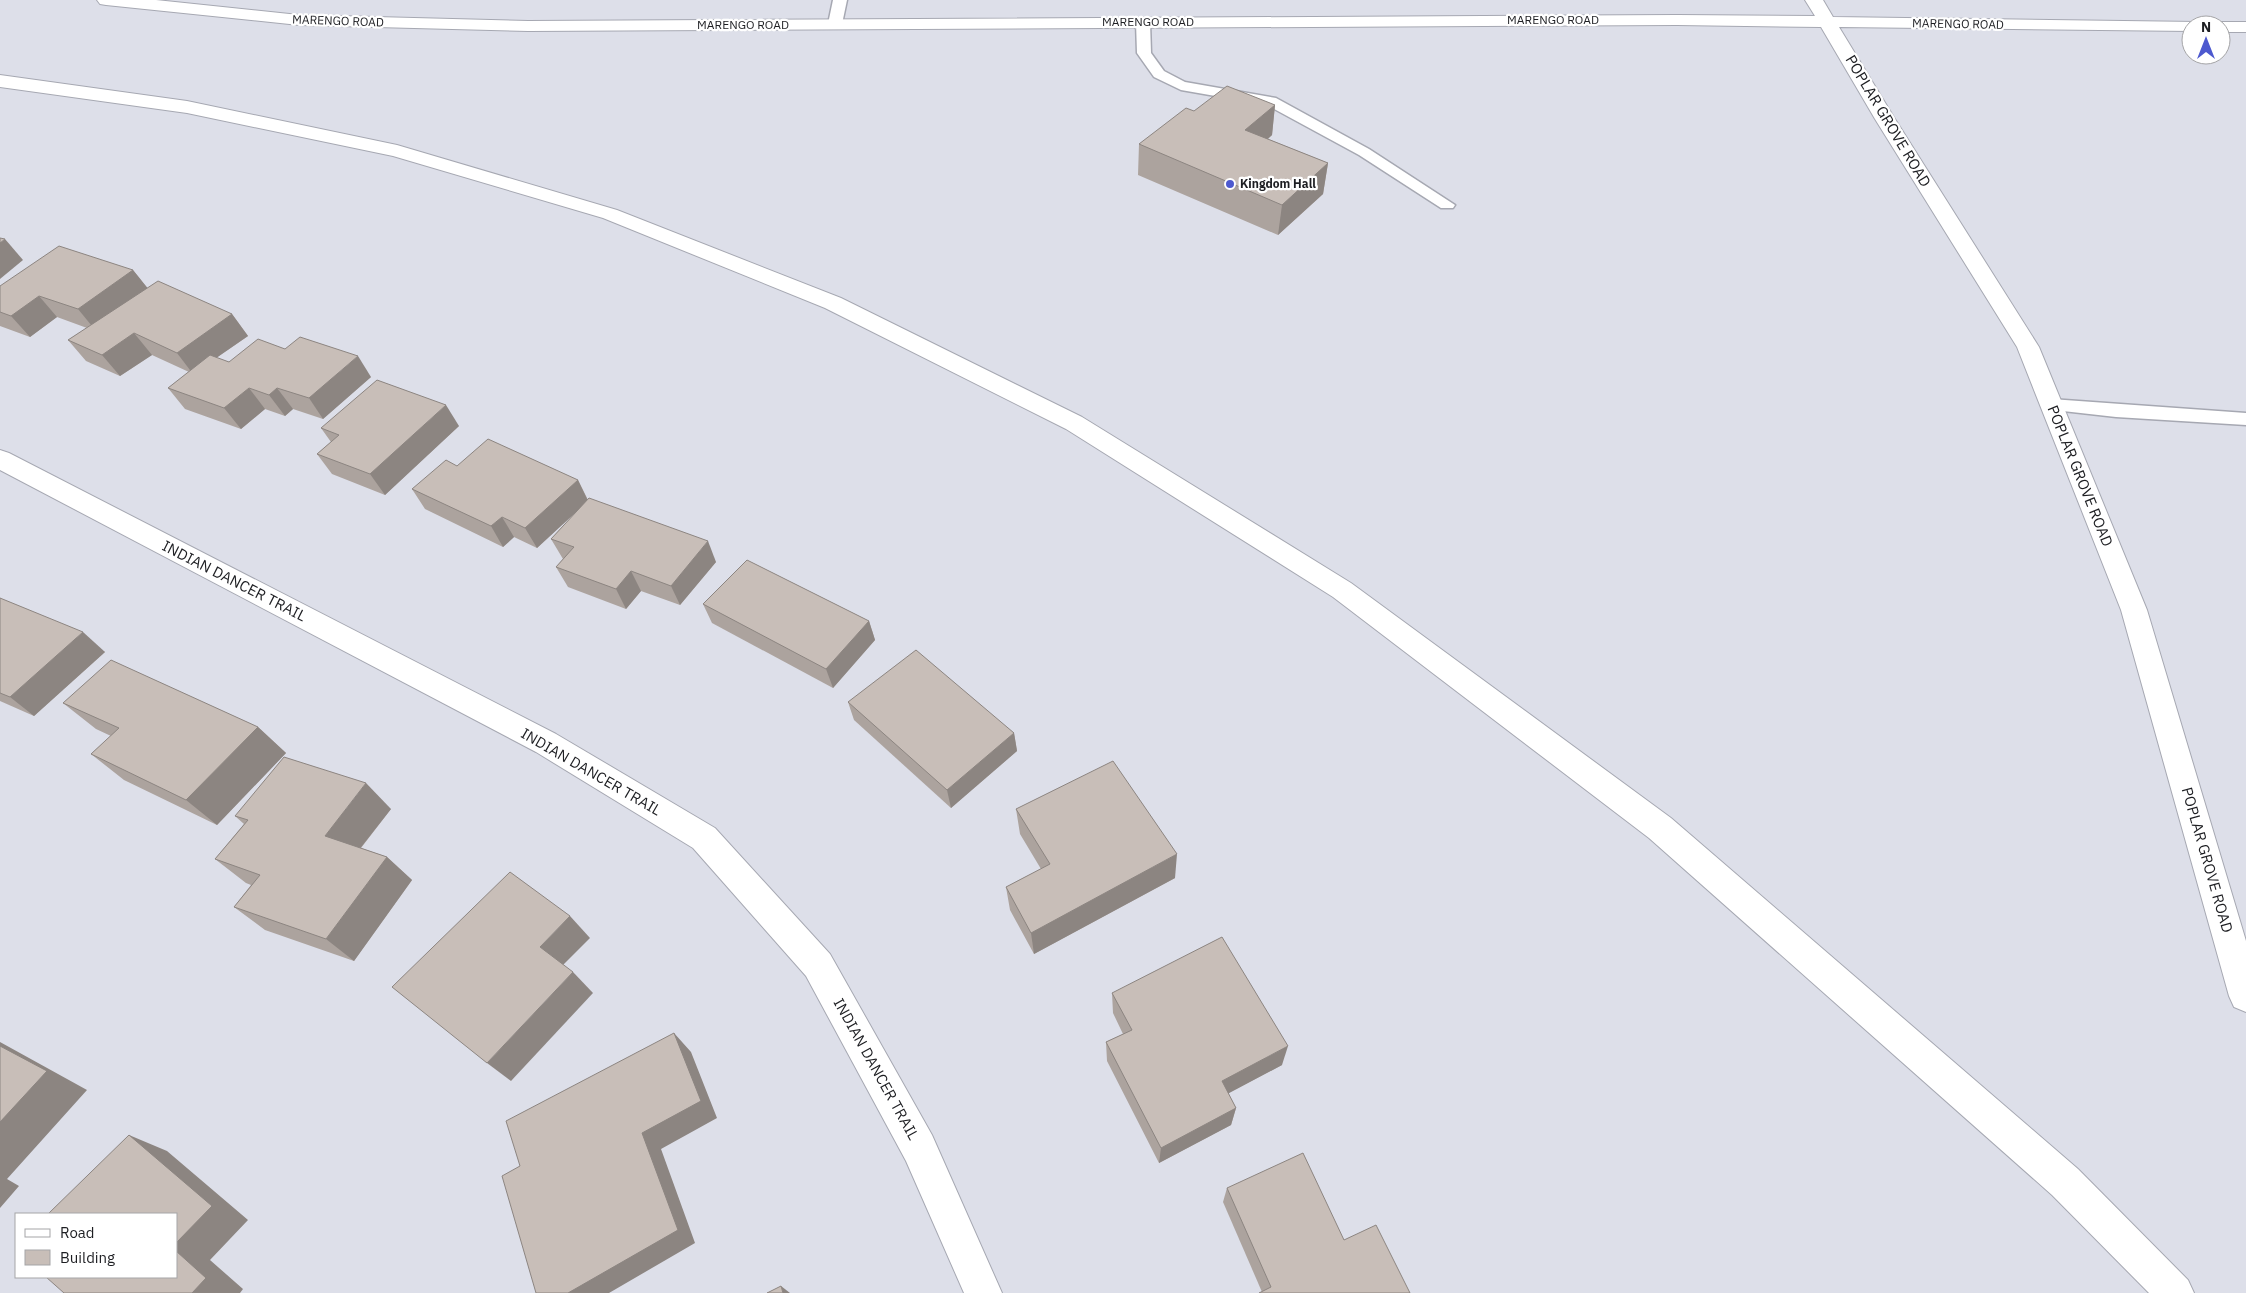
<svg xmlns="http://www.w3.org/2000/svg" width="2246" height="1293" font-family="'IBM Plex Sans',sans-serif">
<rect width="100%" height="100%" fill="#dddfe9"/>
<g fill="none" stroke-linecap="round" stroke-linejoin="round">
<defs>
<g id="lane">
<polygon points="833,0 847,0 842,24 835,28 828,24"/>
<polygon points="1143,18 1150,22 1151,53 1164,71 1185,82 1276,98 1369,149 1455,205 1453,208 1441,208 1359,155 1267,105 1181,90 1154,77 1137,53 1136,22"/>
<polygon points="2051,399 2246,413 2246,425 2116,417 2045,409 2042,405 2045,401"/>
</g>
<polygon id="street" points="0,450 9,453 556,734 715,828 830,954 932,1135 1002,1293 964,1293 906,1161 806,976 693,848 536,752 0,470"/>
<g id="secondary">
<polygon points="97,0 156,0 299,15 528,21 1677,15 1815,16 1805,0 1823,0 1833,17 2197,22 2199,25 2191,25 2191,31 1839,27 1895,119 2039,347 2147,610 2246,941 2246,1012 2234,1007 2229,996 2121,610 2017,347 1875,119 1821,27 1677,25 528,31 299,25 106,5 100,4"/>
<polygon points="2221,22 2246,22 2246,32 2221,32 2221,25 2214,25"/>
</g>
<polygon id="primary" points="0,75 187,101 397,145 617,210 841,298 1082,417 1351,583 1671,818 2078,1169 2188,1280 2194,1293 2149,1293 2052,1195 1649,838 1333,597 1066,429 825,308 603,218 393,156 187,113 0,87"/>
</defs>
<use href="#lane" stroke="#a6a8b2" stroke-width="3"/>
<use href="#street" stroke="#a6a8b2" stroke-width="2"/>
<use href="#secondary" stroke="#a6a8b2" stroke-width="2"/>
<use href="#primary" stroke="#a6a8b2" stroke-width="2"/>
<use href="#lane" fill="#fff" fill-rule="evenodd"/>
<use href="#street" fill="#fff" fill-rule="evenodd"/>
<use href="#secondary" fill="#fff" fill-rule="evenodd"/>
<use href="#primary" fill="#fff" fill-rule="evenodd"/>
</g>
<g fill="#aca39e">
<polygon points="1275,105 1272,135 1268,139 1328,163 1323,194 1278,235 1138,175 1139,144 1194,111"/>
<polygon points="133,270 147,288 232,314 248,336 216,358 229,362 371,377 323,419 293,409 285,416 265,409 241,429 185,409 168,388 189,372 152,355 120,376 86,361 68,340 87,328 57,317 30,337 0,326 0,286"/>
<polygon points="459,426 385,495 332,474 317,454 331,442 321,428"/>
<polygon points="457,466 578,480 588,500 716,562 680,605 641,591 626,609 568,587 556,567 563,559 551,539 575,513 537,548 514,537 503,547 425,509 412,489"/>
<polygon points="0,598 105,652 34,716 0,701"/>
<polygon points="703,604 869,621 875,640 833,688 712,623"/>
<polygon points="848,702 1014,733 1017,751 951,808 854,720"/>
<polygon points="63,703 258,727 286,753 217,825 124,780 91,754 111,736 96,729"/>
<polygon points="391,809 361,848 387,857 412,880 354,961 265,930 234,907 251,885 246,883 215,859 244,824 235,816"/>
<polygon points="1016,809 1175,878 1034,954 1010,910 1006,887 1041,869 1020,834"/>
<polygon points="1112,993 1282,1065 1228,1093 1236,1108 1231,1125 1159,1163 1107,1061 1106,1042 1123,1034 1113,1013"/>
<polygon points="1227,1188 1344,1240 1410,1293 1262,1292 1223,1202"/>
</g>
<g fill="#8c8581">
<polygon points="1275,105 1272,135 1242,161 1245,130"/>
<polygon points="1328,163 1323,194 1278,235 1282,205"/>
<polygon points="5,239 23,260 0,279 0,243"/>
<polygon points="133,270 150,291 96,331 78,309"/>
<polygon points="39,296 57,317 30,337 11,316"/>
<polygon points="232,314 248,336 193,374 177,353"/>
<polygon points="134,333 152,355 120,376 102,355"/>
<polygon points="358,356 371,377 323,419 309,398"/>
<polygon points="249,388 265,409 241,429 224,408"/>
<polygon points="277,388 293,409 285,416 269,395"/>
<polygon points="446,405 459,426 385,495 370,474"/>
<polygon points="578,480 588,501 537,548 525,528"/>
<polygon points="502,517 514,537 503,547 491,526"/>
<polygon points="708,541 716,562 680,605 671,586"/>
<polygon points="631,571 641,591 626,609 616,589"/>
<polygon points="869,621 875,640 833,688 826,669"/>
<polygon points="83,632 105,652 34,716 10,697"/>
<polygon points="258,727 286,753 217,825 186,800"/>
<polygon points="1014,733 1017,751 951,808 947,790"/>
<polygon points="366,783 391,809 351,860 325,836"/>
<polygon points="1177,854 1175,878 1034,954 1031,933"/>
<polygon points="387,857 412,880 354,961 326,939"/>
<polygon points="570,916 590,938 560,968 540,947"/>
<polygon points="573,972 593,993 511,1081 487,1063"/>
<polygon points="674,1033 691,1052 717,1118 661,1149 695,1243 609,1293 568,1293 642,1133"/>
<polygon points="0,1042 87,1090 7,1179 19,1186 0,1208"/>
<polygon points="1288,1046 1282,1065 1218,1099 1222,1081"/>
<polygon points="1236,1108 1231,1125 1159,1163 1161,1148"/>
<polygon points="129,1135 167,1151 248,1220 210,1260 243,1289 240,1293 192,1293 176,1251 176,1243"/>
<polygon points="781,1286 790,1293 783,1293"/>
</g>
<g fill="#c8beb8" stroke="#8c8581">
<polygon points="1227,86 1275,105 1245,130 1328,163 1282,205 1139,144 1186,108 1194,111"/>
<polygon points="0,238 5,239 0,243"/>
<polygon points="59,246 133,270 78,309 39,296 11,316 0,312 0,286"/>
<polygon points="158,281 232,314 177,353 134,333 102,355 68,340"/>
<polygon points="300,337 358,356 309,398 277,388 269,395 249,388 224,408 168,388 210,355 229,362 258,339 285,349"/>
<polygon points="377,380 446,405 370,474 317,454 339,435 321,428"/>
<polygon points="488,439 578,480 525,528 502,517 491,526 412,489 446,460 457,466"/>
<polygon points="589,498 708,541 671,586 631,571 616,589 556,567 574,547 551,539"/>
<polygon points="747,560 869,621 826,669 703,604"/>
<polygon points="0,598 83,632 10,697 0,693"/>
<polygon points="916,650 1014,733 947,790 848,702"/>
<polygon points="111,660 258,727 186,800 91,754 119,728 63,703"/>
<polygon points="284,757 366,783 325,836 387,857 326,939 234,907 260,875 215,859 248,820 235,816"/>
<polygon points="1113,761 1177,854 1031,933 1006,887 1050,864 1016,809"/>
<polygon points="510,872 570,916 540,947 573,972 487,1063 392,987"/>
<polygon points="1222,937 1288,1046 1222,1081 1236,1108 1161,1148 1106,1042 1132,1030 1112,993"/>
<polygon points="674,1033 701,1101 642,1133 678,1230 568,1293 536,1293 502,1176 520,1166 506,1121"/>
<polygon points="0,1046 47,1071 0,1122"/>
<polygon points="129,1135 212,1206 176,1243 176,1214 48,1214"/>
<polygon points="1303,1153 1344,1240 1376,1225 1410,1293 1259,1293 1271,1287 1227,1188"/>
<polygon points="176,1251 206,1278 192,1293 64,1293 46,1277 176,1277"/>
<polygon points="781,1286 783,1293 767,1293"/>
</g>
<circle fill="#4d59cf" stroke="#fff" stroke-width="2" cx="1230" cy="184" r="5"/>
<g text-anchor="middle" stroke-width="4.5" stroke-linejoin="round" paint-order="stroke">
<g font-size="12" fill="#1d1e22" stroke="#fff">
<text x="1553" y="24">MARENGO ROAD</text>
<text transform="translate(338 21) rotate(2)" y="4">MARENGO ROAD</text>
<text x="1148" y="26">MARENGO ROAD</text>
<text transform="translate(1958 24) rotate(1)" y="4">MARENGO ROAD</text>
<text x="743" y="29">MARENGO ROAD</text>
</g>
<g font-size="12" font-weight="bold" fill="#1d1e22" stroke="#fff" text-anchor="start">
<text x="1240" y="188">Kingdom Hall</text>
</g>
<g font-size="15" fill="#1d1e22" stroke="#fff">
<text transform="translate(1888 121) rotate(59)" y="5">POPLAR GROVE ROAD</text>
<text transform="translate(2080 476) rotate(68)" y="5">POPLAR GROVE ROAD</text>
<text transform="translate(234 581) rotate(27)" y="5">INDIAN DANCER TRAIL</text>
<text transform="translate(591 772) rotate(30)" y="5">INDIAN DANCER TRAIL</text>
<text transform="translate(2207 860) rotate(74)" y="5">POPLAR GROVE ROAD</text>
<text transform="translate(876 1069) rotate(61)" y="5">INDIAN DANCER TRAIL</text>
</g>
</g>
<rect x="15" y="1213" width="162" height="65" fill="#ffffff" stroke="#a5a5a7"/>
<rect x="25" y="1229" width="25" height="8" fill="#ffffff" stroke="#a5a5a7"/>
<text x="60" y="1238" font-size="15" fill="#1d1e22">Road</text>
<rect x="25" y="1250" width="25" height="15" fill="#c8beb8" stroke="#a5a5a7"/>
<text x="60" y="1263" font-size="15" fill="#1d1e22">Building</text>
<g transform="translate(2206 40)"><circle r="24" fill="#ffffff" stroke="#a5a5a7"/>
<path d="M0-4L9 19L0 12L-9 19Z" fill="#4d59cf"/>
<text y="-8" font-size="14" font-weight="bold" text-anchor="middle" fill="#1d1e22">N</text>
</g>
</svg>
